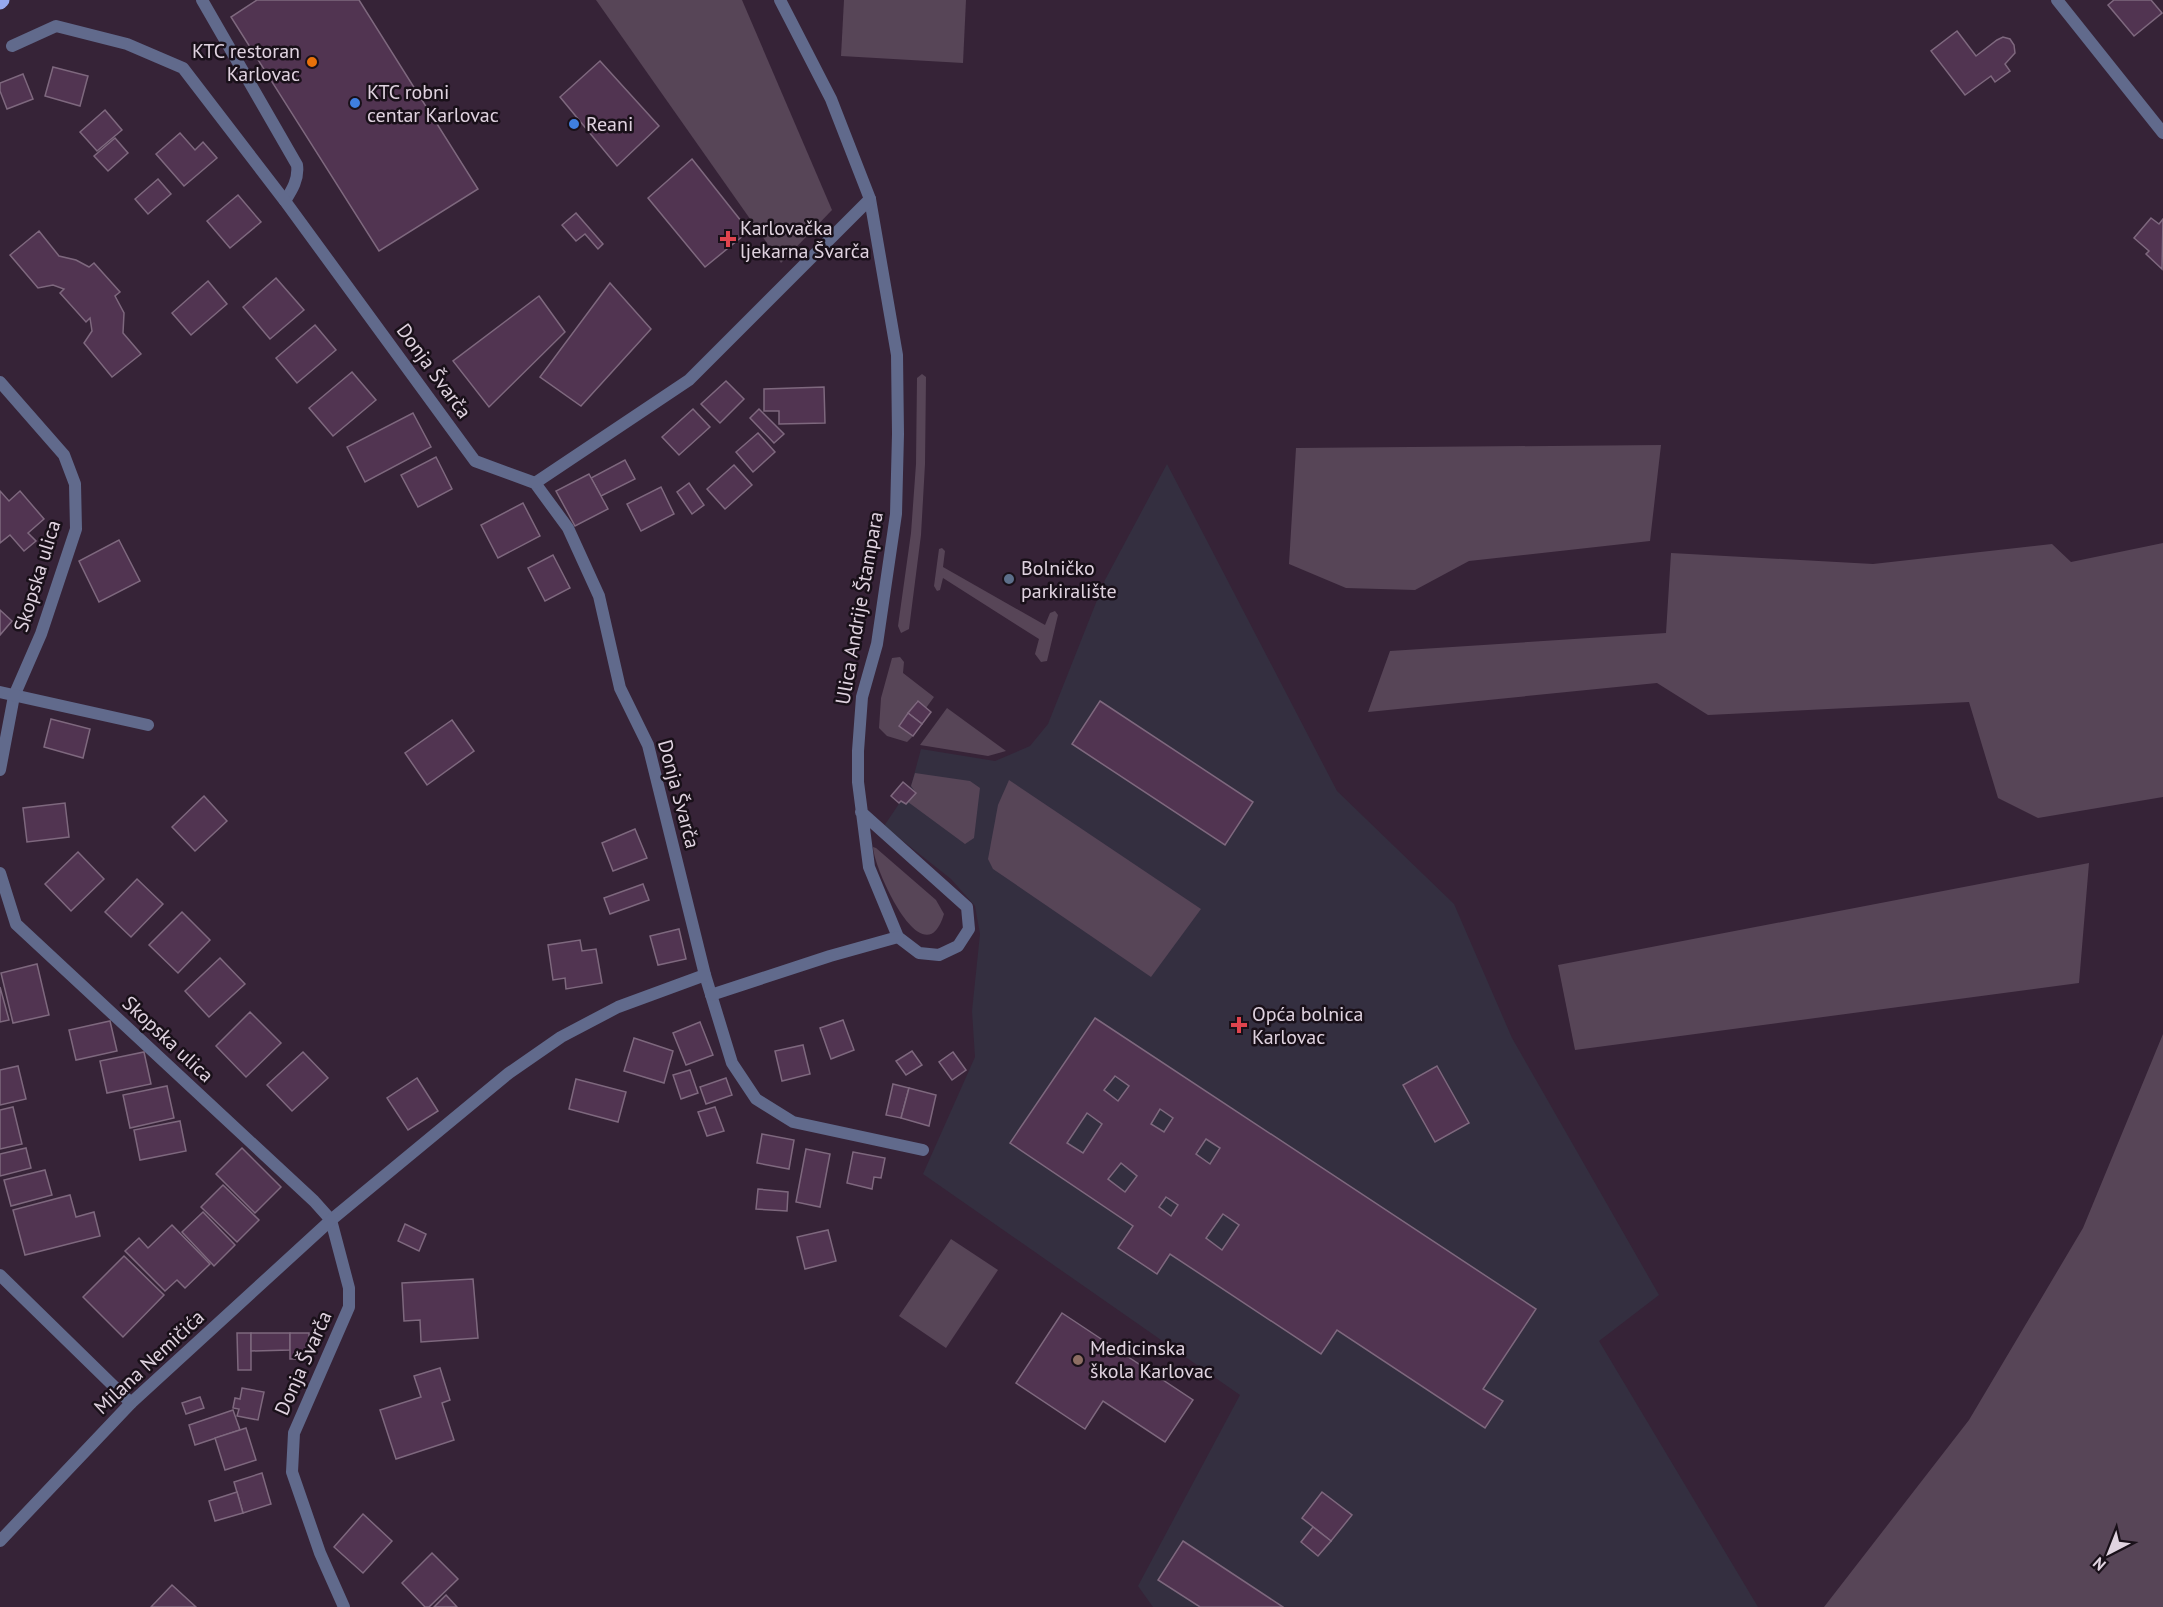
<svg xmlns="http://www.w3.org/2000/svg" width="2163" height="1607" font-family="'PT Sans',sans-serif">
<rect width="100%" height="100%" fill="#362337"/>
<polygon fill="#342f40" points="1167,464 1337,791 1454,904 1512,1038 1659,1295 1599,1341 1758,1607 1153,1607 1138,1586 1240,1395 923,1174 975,1057 972,1011 980,934 975,906 951,879 884,826 911,786 921,749 995,761 1030,746 1048,724 1105,580"/>
<g fill="#574557">
<polygon points="596,0 742,0 832,210 781,263"/>
<polygon points="844,0 966,0 963,63 841,56"/>
<polygon points="922,374 926,377 925,464 921,535 909,629 901,633 898,626 911,533 916,464 917,378"/>
<polygon points="1661,445 1650,541 1469,561 1415,590 1346,588 1289,564 1296,448"/>
<polygon points="2163,543 2163,797 2038,818 1998,798 1969,702 1708,715 1657,683 1368,712 1390,651 1666,633 1671,553 1873,564 2052,544 2071,562"/>
<polygon points="942,548 945,551 943,567 1045,625 1050,613 1055,611 1058,615 1047,661 1041,662 1035,654 1039,639 943,578 940,590 937,591 934,586 939,549"/>
<polygon points="900,657 904,662 903,673 934,697 926,708 917,701 899,725 913,736 907,742 887,736 879,728 881,698 892,658"/>
<polygon points="947,708 1006,751 988,756 920,745"/>
<polygon points="915,773 970,781 980,788 974,838 965,844 908,802 916,793 911,786"/>
<polygon points="1009,780 1201,909 1151,977 993,869 988,859 998,805"/>
<path d="M873,847L876,848L936,900L944,914C924,980 874,870 873,847Z"/>
<polygon points="2089,863 2079,983 1575,1050 1558,965"/>
<polygon points="2163,1034 2163,1607 1824,1607 1969,1420 2083,1228"/>
<polygon points="951,1239 998,1270 946,1348 899,1316"/>
</g>
<g fill="#513451" stroke="#7e687e" stroke-width="1.5" fill-rule="evenodd">
<polygon points="257,0 359,0 478,189 379,251 231,17"/>
<polygon points="2114,0 2151,0 2162,13 2134,36 2108,5"/>
<polygon points="1957,31 1976,56 1997,40 2003,37 2010,39 2014,45 2015,53 2005,64 2010,71 1995,82 1991,76 1965,95 1931,51"/>
<polygon points="600,61 659,126 617,166 560,97"/>
<polygon points="53,67 88,76 80,106 45,96"/>
<polygon points="23,74 33,99 7,109 0,91 0,83"/>
<polygon points="105,110 122,130 97,151 80,132"/>
<polygon points="180,133 195,150 203,142 217,158 184,186 156,154"/>
<polygon points="115,138 128,153 108,171 94,156"/>
<polygon points="692,159 749,231 705,267 648,198"/>
<polygon points="158,179 171,194 148,214 135,199"/>
<polygon points="238,195 261,222 230,248 207,221"/>
<polygon points="576,213 603,244 598,249 585,234 576,241 562,225"/>
<polygon points="2151,218 2159,224 2163,219 2162,269 2146,254 2149,251 2134,238"/>
<polygon points="39,231 59,256 76,260 89,267 94,263 120,292 115,296 124,313 123,333 141,354 112,377 84,343 92,331 90,318 86,322 60,293 64,289 53,285 38,288 10,255"/>
<polygon points="276,278 304,310 270,339 243,307"/>
<polygon points="208,281 227,304 191,335 172,313"/>
<polygon points="610,283 651,329 581,406 540,377"/>
<polygon points="539,296 565,332 489,407 453,361"/>
<polygon points="315,325 336,350 297,383 276,358"/>
<polygon points="352,372 376,400 333,436 309,408"/>
<polygon points="726,381 744,399 720,423 701,404"/>
<polygon points="824,387 825,423 779,424 779,411 764,411 764,389"/>
<polygon points="693,409 710,427 679,455 662,437"/>
<polygon points="759,409 784,434 774,443 750,418"/>
<polygon points="413,413 431,447 365,482 347,447"/>
<polygon points="758,433 775,452 753,472 736,452"/>
<polygon points="436,457 452,489 418,507 401,475"/>
<polygon points="625,460 635,479 601,496 591,478"/>
<polygon points="734,465 752,485 725,509 707,489"/>
<polygon points="589,474 608,509 575,526 556,491"/>
<polygon points="689,483 704,505 692,514 677,492"/>
<polygon points="661,487 674,514 641,531 627,504"/>
<polygon points="0,491 9,501 20,491 44,519 28,533 36,541 24,551 10,535 0,543"/>
<polygon points="523,503 540,536 498,558 481,525"/>
<polygon points="119,540 140,581 99,602 79,561"/>
<polygon points="553,555 570,588 545,601 528,568"/>
<polygon points="0,610 12,621 0,635"/>
<polygon points="918,701 931,712 922,724 908,713"/>
<polygon points="1100,701 1253,802 1225,845 1072,744"/>
<polygon points="908,713 922,724 913,736 899,726"/>
<polygon points="51,719 90,729 83,758 44,747"/>
<polygon points="452,720 474,751 427,785 405,753"/>
<polygon points="903,782 916,793 906,804 901,801 899,803 891,796"/>
<polygon points="204,796 227,821 195,851 172,827"/>
<polygon points="65,803 69,837 27,842 23,808"/>
<polygon points="635,829 647,858 613,871 602,843"/>
<polygon points="78,852 104,879 71,911 45,884"/>
<polygon points="137,879 163,904 131,937 105,912"/>
<polygon points="643,884 649,900 610,914 604,898"/>
<polygon points="182,912 210,940 178,973 149,945"/>
<polygon points="679,929 686,959 658,965 650,936"/>
<polygon points="580,940 582,951 596,949 602,983 566,989 565,978 553,980 548,945"/>
<polygon points="220,958 245,984 209,1017 185,991"/>
<polygon points="37,964 49,1015 13,1023 1,973"/>
<polygon points="0,987 9,1020 0,1022"/>
<polygon points="250,1012 281,1043 246,1077 216,1046"/>
<path d="M1095,1018L1536,1309L1483,1389L1503,1401L1485,1428L1337,1330L1321,1354L1170,1254L1157,1274L1118,1248L1133,1226L1010,1143ZM1115,1076L1129,1086L1118,1101L1104,1090ZM1160,1109L1173,1118L1164,1132L1151,1124ZM1087,1113L1102,1124L1083,1153L1067,1143ZM1206,1139L1220,1148L1210,1164L1196,1154ZM1121,1163L1137,1176L1125,1192L1108,1179ZM1166,1197L1178,1205L1171,1216L1159,1207ZM1223,1214L1239,1225L1222,1250L1206,1238Z"/>
<polygon points="843,1020 854,1050 831,1059 820,1028"/>
<polygon points="110,1021 117,1051 76,1060 69,1030"/>
<polygon points="700,1022 713,1055 686,1065 673,1033"/>
<polygon points="634,1038 673,1051 664,1083 624,1071"/>
<polygon points="803,1045 810,1074 782,1081 775,1051"/>
<polygon points="912,1051 922,1065 906,1075 896,1061"/>
<polygon points="144,1052 151,1084 107,1093 100,1061"/>
<polygon points="303,1052 328,1078 292,1111 267,1085"/>
<polygon points="953,1052 966,1070 952,1080 939,1062"/>
<polygon points="18,1066 26,1099 0,1105 0,1070"/>
<polygon points="1437,1066 1469,1123 1435,1142 1403,1085"/>
<polygon points="690,1070 698,1093 681,1099 673,1075"/>
<polygon points="417,1078 438,1111 408,1130 387,1098"/>
<polygon points="726,1078 732,1095 706,1104 700,1087"/>
<polygon points="576,1079 626,1092 618,1122 569,1109"/>
<polygon points="893,1084 909,1088 901,1118 886,1115"/>
<polygon points="167,1086 174,1118 130,1128 123,1095"/>
<polygon points="909,1088 936,1095 929,1126 901,1118"/>
<polygon points="13,1107 22,1144 0,1149 0,1110"/>
<polygon points="715,1107 724,1131 707,1136 698,1112"/>
<polygon points="180,1121 186,1151 140,1160 134,1130"/>
<polygon points="762,1134 794,1140 789,1169 757,1163"/>
<polygon points="26,1148 31,1168 0,1176 0,1154"/>
<polygon points="242,1148 281,1187 255,1213 216,1174"/>
<polygon points="806,1149 830,1154 820,1207 796,1202"/>
<polygon points="853,1152 885,1158 881,1178 874,1177 872,1189 847,1183"/>
<polygon points="45,1170 52,1195 11,1206 4,1180"/>
<polygon points="223,1185 259,1220 237,1242 201,1207"/>
<polygon points="758,1189 788,1192 787,1211 756,1209"/>
<polygon points="70,1195 76,1217 94,1212 100,1236 25,1255 13,1210"/>
<polygon points="203,1212 235,1245 214,1266 182,1232"/>
<polygon points="405,1224 426,1234 419,1251 398,1241"/>
<polygon points="172,1225 210,1264 185,1288 177,1280 165,1291 125,1251 139,1238 148,1248"/>
<polygon points="828,1230 836,1261 805,1269 797,1237"/>
<polygon points="124,1256 164,1295 123,1337 83,1297"/>
<polygon points="473,1279 478,1338 421,1342 420,1320 404,1321 402,1283"/>
<polygon points="1062,1313 1193,1400 1165,1442 1103,1401 1085,1429 1016,1383"/>
<polygon points="237,1333 251,1333 251,1370 238,1370"/>
<polygon points="251,1333 290,1333 290,1350 251,1351"/>
<rect x="290" y="1333" width="19" height="26"/>
<polygon points="440,1368 450,1400 442,1403 454,1440 396,1459 380,1410 421,1397 414,1376"/>
<polygon points="242,1388 264,1392 258,1420 237,1416 239,1409 233,1408 235,1398 240,1399"/>
<polygon points="200,1397 204,1408 186,1414 182,1403"/>
<polygon points="233,1410 240,1430 195,1445 189,1425"/>
<polygon points="246,1428 256,1460 225,1470 215,1438"/>
<polygon points="262,1473 271,1504 243,1513 234,1482"/>
<polygon points="237,1492 243,1513 215,1521 209,1501"/>
<polygon points="1322,1492 1352,1515 1331,1541 1302,1518"/>
<polygon points="363,1514 392,1541 363,1573 334,1547"/>
<polygon points="1313,1527 1331,1541 1318,1556 1301,1542"/>
<polygon points="1183,1541 1283,1607 1200,1607 1158,1580"/>
<polygon points="432,1553 458,1579 429,1607 425,1607 402,1583"/>
<polygon points="172,1585 196,1607 151,1607"/>
<polygon points="446,1595 457,1607 434,1607"/>
</g>
<g fill="none" stroke-linecap="round" stroke-linejoin="round">
<g stroke="#616a8c" stroke-width="12">
<path d="M202,0L297,165C299,179 292,190 285,201"/>
<polyline points="780,0 831,99 870,199 897,355 898,434 896,514 877,644 862,697 858,751 858,782 869,867 898,937 919,953 939,955 958,946 969,929 967,907 861,812"/>
<polyline points="2057,0 2163,133"/>
<polyline points="12,46 56,26 127,44 183,68 285,201 475,461 535,483 568,528 599,596 620,688 648,745 705,975 732,1063 756,1099 793,1122 923,1150"/>
<polyline points="0,382 64,455 75,484 76,529 41,634 14,696 0,770"/>
<polyline points="535,483 689,380 870,199"/>
<polyline points="0,692 148,725"/>
<polyline points="0,873 16,924 314,1201 331,1220 349,1288 349,1307 294,1433 292,1472 320,1553 344,1607"/>
<polyline points="711,995 830,956 898,937"/>
<polyline points="0,1275 131,1403"/>
<polyline points="0,1541 131,1403 331,1220 509,1073 561,1037 618,1007 705,975"/>
</g>
<polyline stroke="#96a8ee" stroke-width="15" points="0,2 2,0"/>
</g>
<circle fill="#e8710a" stroke="#191019" stroke-width="2" cx="312" cy="62" r="6"/>
<g fill="#3f7fe0" stroke="#191019" stroke-width="2">
<circle cx="355" cy="103" r="6"/>
<circle cx="574" cy="124" r="6"/>
</g>
<g fill="#e0444e" stroke="#191019" stroke-width="2">
<path d="M725 230h6v6h6v6h-6v6h-6v-6h-6v-6h6z"/>
<path d="M1236 1016h6v6h6v6h-6v6h-6v-6h-6v-6h6z"/>
</g>
<circle fill="#5c6f8a" stroke="#191019" stroke-width="2" cx="1009" cy="579" r="6"/>
<circle fill="#8d6e63" stroke="#191019" stroke-width="2" cx="1078" cy="1360" r="6"/>
<g text-anchor="middle" stroke-width="5" stroke-linejoin="round" paint-order="stroke">
<g font-size="20" fill="#e0d3e0" stroke="#191019" text-anchor="start">
<text x="300" y="58" text-anchor="end">KTC restoran<tspan x="300" dy="23">Karlovac</tspan></text>
<text x="367" y="99">KTC robni<tspan x="367" dy="23">centar Karlovac</tspan></text>
<text x="586" y="131">Reani</text>
<text x="740" y="235">Karlovačka<tspan x="740" dy="23">ljekarna Švarča</tspan></text>
<text x="1021" y="575">Bolničko<tspan x="1021" dy="23">parkiralište</tspan></text>
<text x="1252" y="1021">Opća bolnica<tspan x="1252" dy="23">Karlovac</tspan></text>
<text x="1090" y="1355">Medicinska<tspan x="1090" dy="23">škola Karlovac</tspan></text>
</g>
<g font-size="20" fill="#e0d3e0" stroke="#191019">
<text transform="translate(434 371) rotate(54)" y="7">Donja Švarča</text>
<text transform="translate(37 576) rotate(-73)" y="7">Skopska ulica</text>
<text transform="translate(859 608) rotate(-80)" y="7">Ulica Andrije Štampara</text>
<text transform="translate(679 794) rotate(75)" y="7">Donja Švarča</text>
<text transform="translate(168 1039) rotate(43)" y="7">Skopska ulica</text>
<text transform="translate(149 1362) rotate(-43)" y="7">Milana Nemičića</text>
<text transform="translate(303 1363) rotate(-66)" y="7">Donja Švarča</text>
</g>
</g>
<g transform="translate(2109 1553) rotate(222)" stroke="#191019" stroke-width="4.5" paint-order="stroke">
<path d="M0-4.5L10 22L0 15L-10 22Z" fill="#e0d3e0"/>
<text y="-9" font-size="16" font-weight="bold" text-anchor="middle" fill="#e0d3e0">N</text>
</g>
</svg>
